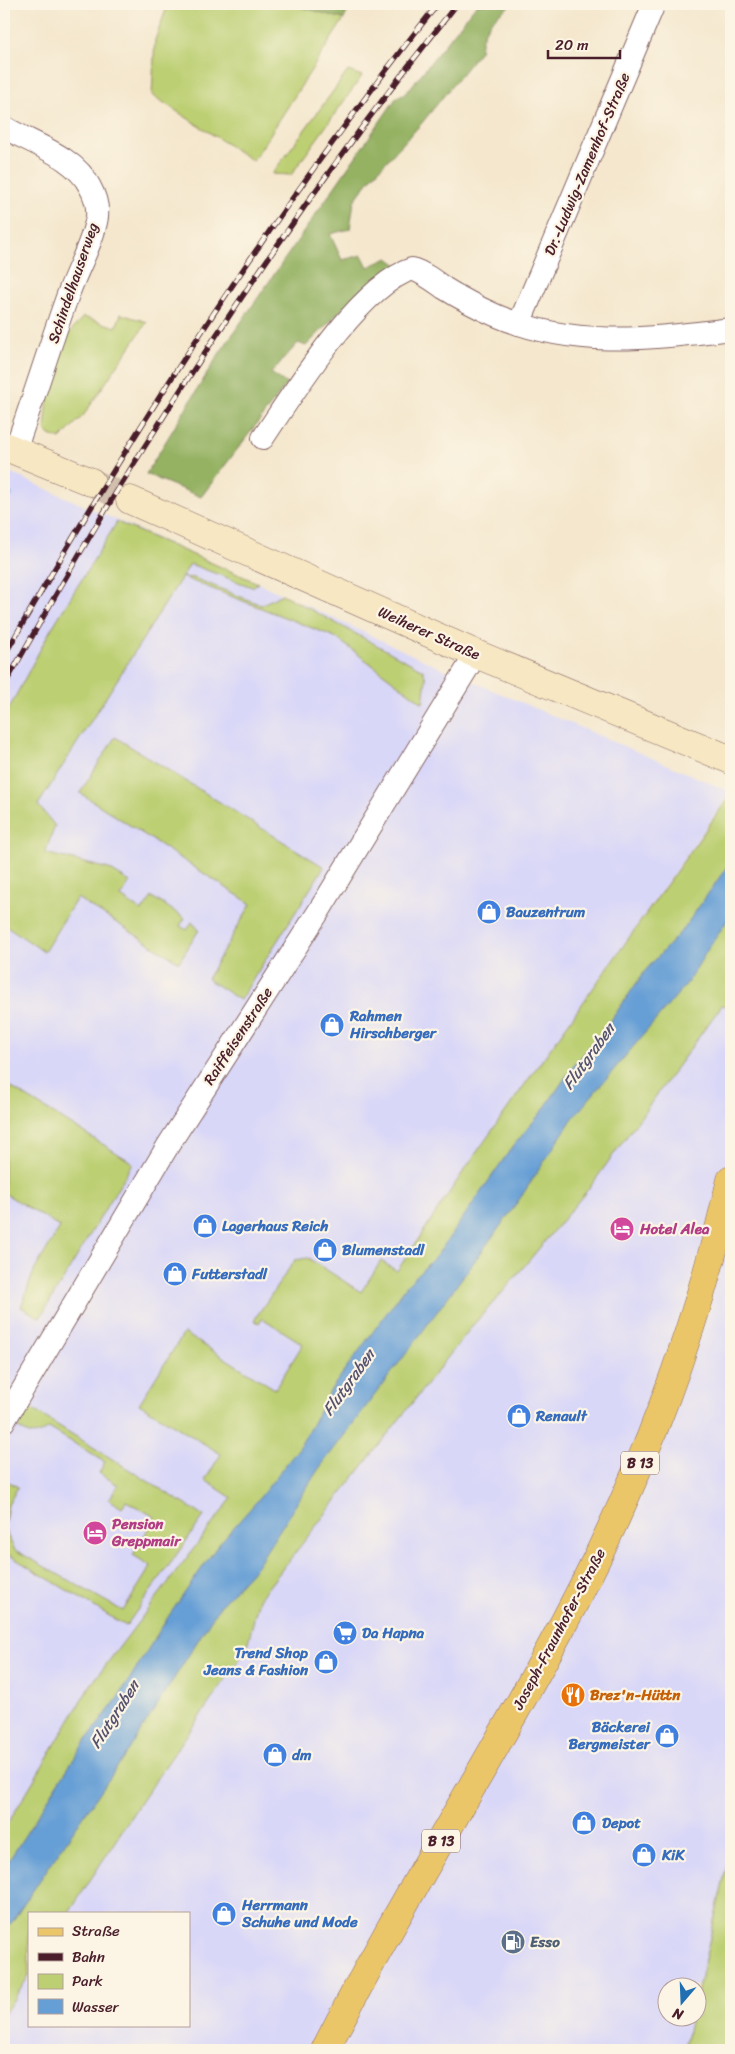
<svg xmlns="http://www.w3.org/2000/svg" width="735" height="2054" font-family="Sriracha,sans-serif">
<rect width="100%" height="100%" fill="#fcf5e5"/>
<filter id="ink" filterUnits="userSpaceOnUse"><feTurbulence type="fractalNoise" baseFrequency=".02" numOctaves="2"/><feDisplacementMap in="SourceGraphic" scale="10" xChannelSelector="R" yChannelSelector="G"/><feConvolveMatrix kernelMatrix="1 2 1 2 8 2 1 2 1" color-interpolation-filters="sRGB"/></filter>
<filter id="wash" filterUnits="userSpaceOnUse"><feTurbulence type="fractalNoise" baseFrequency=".0096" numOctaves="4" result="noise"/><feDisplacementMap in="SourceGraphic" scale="20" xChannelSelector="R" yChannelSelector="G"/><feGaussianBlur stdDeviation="1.12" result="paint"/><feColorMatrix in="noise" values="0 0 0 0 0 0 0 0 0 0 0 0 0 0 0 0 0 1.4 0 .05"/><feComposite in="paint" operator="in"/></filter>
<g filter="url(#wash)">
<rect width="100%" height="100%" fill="#f4e7cd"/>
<g fill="#d9d7f8">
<polygon points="4,470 282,594 436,666 731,792 467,1166 337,1360 90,1686 4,1830"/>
<polygon points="722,1004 731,1007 731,1848 698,1989 698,1986 668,1986 668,2016 691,2017 684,2050 4,2050 4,2014 29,1976 29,2025 189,2025 189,1913 69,1913 141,1801 246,1650 259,1599 473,1325 502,1293 590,1187"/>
</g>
<g fill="#bccf72" stroke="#83774e">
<polygon points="168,4 290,4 344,19 253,161 152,95 155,40"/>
<polygon points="348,71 362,76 291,175 272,174"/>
<polygon points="121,314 147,322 83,416 60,439 50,435 45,429 48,395 64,339 83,317 116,327"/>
<polygon points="117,522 258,583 252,587 190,564 182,577 194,578 261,605 282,594 423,670 426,679 423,703 335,637 182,577 38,805 55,826 45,853 109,869 130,882 121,897 142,911 152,897 185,918 180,926 187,930 192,922 199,930 179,962 77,898 44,952 4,924 4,718 50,631"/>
<polygon points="115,737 324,867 240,1000 207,979 251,904 80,793"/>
<polygon points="731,794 731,1007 722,1005 590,1187 502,1293 473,1325 259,1599 246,1650 141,1801 69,1913 29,1913 29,1976 4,2014 4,1830 90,1686 232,1498 205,1480 221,1454 139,1404 184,1333 275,1389 303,1344 262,1318 259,1323 254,1320 295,1260 308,1258 361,1292 381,1261 397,1271 467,1166"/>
<polygon points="4,1083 133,1163 40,1318 21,1307 34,1271 60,1227 4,1193"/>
<path d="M30,1408L204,1516L126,1626L4,1552V1529L15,1550L123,1611L151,1566L133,1555L155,1517L126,1501L122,1508L109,1500L118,1485L99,1473L105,1462L49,1428C34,1437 33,1437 18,1428Z"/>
<polygon points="4,1479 18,1487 8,1505 4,1528"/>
<polygon points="731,1848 731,2050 684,2050 691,2017 698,2016 698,1989"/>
</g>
<g fill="#95b264" stroke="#706848">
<polygon points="290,4 351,4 344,19"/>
<path d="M477,4H512C493,18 482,26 480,51L421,124L371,178L354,201L350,229L330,234L342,260L362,255L368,267L388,258L399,266L357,294L306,346L298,343L271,373L287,384L201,497L146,474L219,354L397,97L407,92Z"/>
</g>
<polygon fill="#669fd5" stroke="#585f80" points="731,861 731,915 708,949 688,982 573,1118 513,1209 405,1355 318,1470 256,1567 219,1607 129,1750 58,1853 4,1934 4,1868 84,1743 117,1699 170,1614 218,1545 257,1501 299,1448 332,1388 407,1285 437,1255 510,1150 543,1110 572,1068 607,1026 645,971 684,928"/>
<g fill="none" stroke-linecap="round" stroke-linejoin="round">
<polyline stroke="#669fd5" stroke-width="8" points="4,493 8,495"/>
</g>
</g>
<g filter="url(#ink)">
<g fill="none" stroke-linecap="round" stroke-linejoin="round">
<polyline stroke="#d2bfad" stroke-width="28" stroke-dasharray="28 14" stroke-linecap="butt" points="91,482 130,500"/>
<defs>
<g id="minor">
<path d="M4,127C32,144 75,156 90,187C95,196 98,207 97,217C93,242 78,267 69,292C50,344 34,398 15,450"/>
<polyline points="519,324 654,4"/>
<path d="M263,438C294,392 359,286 412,269C424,273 433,280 444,288C460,298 477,307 495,315C574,349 648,339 731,329"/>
<polyline points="4,1421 169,1144 319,911 476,654"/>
</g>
<g id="secondary">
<polyline points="4,446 91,482"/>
<polyline points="130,500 476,654 731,760"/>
</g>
<path id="primary" d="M325,2050C406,1890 505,1740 586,1580C650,1454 699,1318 731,1180"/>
</defs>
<use href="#minor" stroke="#866564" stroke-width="24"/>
<use href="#secondary" stroke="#866564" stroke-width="29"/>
<use href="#primary" stroke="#866564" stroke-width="29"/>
<use href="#minor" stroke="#fff" stroke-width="22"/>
<use href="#secondary" stroke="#f7e8c3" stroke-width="28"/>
<use href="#primary" stroke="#ebc669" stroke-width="28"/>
<defs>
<g id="rail">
<path d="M4,656C101,486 204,320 319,161C358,108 396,55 438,4"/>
<path d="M4,686C53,599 103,511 157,427C249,281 349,139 457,4"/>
</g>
</defs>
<use href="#rail" stroke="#4a1f2b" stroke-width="5.5"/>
<use href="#rail" stroke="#fcf5e5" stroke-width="4" stroke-dasharray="11" stroke-linecap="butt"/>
</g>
</g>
<defs>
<symbol id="shop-disc" viewBox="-11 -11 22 22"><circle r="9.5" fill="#3f7fe0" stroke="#fcf5e5"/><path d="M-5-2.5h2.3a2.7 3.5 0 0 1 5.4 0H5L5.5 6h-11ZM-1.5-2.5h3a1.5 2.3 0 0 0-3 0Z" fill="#fff"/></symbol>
<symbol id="hotel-disc" viewBox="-11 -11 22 22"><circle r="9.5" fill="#d1479c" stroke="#fcf5e5"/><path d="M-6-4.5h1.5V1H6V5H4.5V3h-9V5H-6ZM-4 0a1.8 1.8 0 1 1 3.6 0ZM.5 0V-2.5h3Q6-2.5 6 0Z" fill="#fff"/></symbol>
<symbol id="supermarket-disc" viewBox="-11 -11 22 22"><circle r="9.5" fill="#3f7fe0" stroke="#fcf5e5"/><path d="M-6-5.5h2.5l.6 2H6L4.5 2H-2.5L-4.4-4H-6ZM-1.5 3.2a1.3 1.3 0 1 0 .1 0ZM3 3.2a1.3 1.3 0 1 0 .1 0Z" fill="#fff"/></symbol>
<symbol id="restaurant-disc" viewBox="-11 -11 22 22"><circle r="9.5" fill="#e8710a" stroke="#fcf5e5"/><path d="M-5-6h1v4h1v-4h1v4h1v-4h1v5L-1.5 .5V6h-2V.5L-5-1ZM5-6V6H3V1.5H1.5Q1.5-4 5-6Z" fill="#fff"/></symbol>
<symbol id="fuel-disc" viewBox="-11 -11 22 22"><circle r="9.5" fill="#5c6f8a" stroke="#fcf5e5"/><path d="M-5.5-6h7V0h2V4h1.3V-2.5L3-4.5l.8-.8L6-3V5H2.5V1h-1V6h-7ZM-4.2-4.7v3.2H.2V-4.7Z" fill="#fff"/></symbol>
</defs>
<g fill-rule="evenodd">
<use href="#shop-disc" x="475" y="898" width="28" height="28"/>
<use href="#shop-disc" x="318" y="1011" width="28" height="28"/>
<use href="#shop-disc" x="191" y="1212" width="28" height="28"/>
<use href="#hotel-disc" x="608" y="1215" width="28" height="28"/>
<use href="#shop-disc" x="311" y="1236" width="28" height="28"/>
<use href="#shop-disc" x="161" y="1260" width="28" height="28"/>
<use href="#shop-disc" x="505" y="1402" width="28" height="28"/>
<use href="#hotel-disc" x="81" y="1519" width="28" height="28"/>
<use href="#supermarket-disc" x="331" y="1619" width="28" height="28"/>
<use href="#shop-disc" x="312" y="1648" width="28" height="28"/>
<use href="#restaurant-disc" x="559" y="1681" width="28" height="28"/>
<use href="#shop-disc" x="653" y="1722" width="28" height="28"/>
<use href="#shop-disc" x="261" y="1741" width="28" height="28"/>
<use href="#shop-disc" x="570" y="1809" width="28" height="28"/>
<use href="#shop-disc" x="630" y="1841" width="28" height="28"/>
<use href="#shop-disc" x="210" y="1900" width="28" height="28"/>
<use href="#fuel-disc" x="499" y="1928" width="28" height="28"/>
</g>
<g text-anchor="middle" stroke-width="4.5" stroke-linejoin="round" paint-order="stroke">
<g fill="#fcf5e5" stroke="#7f5f63" stroke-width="1">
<rect x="621" y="1451.5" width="38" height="23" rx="4"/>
<rect x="422" y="1829.5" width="38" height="23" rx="4"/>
</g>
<g font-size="14" font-weight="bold" fill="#4a1f2b">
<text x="640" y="1468">B 13</text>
<text x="441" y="1846">B 13</text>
</g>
<g font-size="15" fill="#4a1f2b" stroke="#fcf5e5">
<text transform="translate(587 164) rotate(-67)" y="5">Dr.-Ludwig-Zamenhof-Straße</text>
<text transform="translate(73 283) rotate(-71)" y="5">Schindelhauserweg</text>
<text transform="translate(429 633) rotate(24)" y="5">Weiherer Straße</text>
<text transform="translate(238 1036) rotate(-57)" y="5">Raiffeisenstraße</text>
<text transform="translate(559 1629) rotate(-62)" y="5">Joseph-Fraunhofer-Straße</text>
</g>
<g font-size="15" font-weight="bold" fill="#366cbe" stroke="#fcf5e5" text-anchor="start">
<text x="506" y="917">Bauzentrum</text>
<text x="350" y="1021">Rahmen<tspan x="350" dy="17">Hirschberger</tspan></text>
<text x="222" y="1231">Lagerhaus Reich</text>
<text x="342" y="1255">Blumenstadl</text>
<text x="192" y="1279">Futterstadl</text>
<text x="536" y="1421">Renault</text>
<text x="362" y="1638">Da Hapna</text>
<text x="308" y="1658" text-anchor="end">Trend Shop<tspan x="308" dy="17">Jeans &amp; Fashion</tspan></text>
<text x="650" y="1732" text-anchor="end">Bäckerei<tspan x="650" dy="17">Bergmeister</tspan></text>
<text x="292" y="1760">dm</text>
<text x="602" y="1828">Depot</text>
<text x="662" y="1860">KiK</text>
<text x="242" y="1910">Herrmann<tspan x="242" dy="17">Schuhe und Mode</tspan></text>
</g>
<g font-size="15" font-weight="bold" fill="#b23c85" stroke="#fcf5e5" text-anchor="start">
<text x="640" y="1234">Hotel Alea</text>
<text x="112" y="1529">Pension<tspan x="112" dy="17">Greppmair</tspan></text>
</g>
<g font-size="15" font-weight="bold" fill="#c56008" stroke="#fcf5e5" text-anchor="start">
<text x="590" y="1700">Brez'n-Hüttn</text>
</g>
<g font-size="15" font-weight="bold" fill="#4e5e75" stroke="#fcf5e5" text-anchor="start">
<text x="530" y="1947">Esso</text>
</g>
<g font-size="16" font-style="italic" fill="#55526f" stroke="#fcf5e5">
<text transform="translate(588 1056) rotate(-54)" y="6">Flutgraben</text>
<text transform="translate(348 1382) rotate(-54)" y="6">Flutgraben</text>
<text transform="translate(114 1714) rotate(-57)" y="6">Flutgraben</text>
</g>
</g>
<rect width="735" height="2054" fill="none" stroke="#fcf5e5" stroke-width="20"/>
<rect x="28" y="1912" width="162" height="115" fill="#fcf5e5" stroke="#b59f9b"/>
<rect x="38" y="1928" width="25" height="8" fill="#ebc669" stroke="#b59f9b"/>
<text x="72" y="1936" font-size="15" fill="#4a1f2b">Straße</text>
<rect x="38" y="1953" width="25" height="8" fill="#4a1f2b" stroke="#b59f9b"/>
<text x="72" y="1962" font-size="15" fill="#4a1f2b">Bahn</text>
<rect x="38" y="1974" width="25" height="15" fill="#bccf72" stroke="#b59f9b"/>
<text x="72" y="1986" font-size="15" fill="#4a1f2b">Park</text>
<rect x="38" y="1999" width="25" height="15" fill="#669fd5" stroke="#b59f9b"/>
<text x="72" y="2012" font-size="15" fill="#4a1f2b">Wasser</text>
<g transform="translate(682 2002) rotate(199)"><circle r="24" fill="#fcf5e5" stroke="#b59f9b"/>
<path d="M0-4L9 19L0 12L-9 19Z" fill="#1f6fb2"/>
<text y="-8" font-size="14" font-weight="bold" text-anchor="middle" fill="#4a1f2b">N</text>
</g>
<path d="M548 50v8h72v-8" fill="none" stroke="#4a1f2b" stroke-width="2.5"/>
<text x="555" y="50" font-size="15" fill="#4a1f2b" stroke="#fcf5e5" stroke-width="4" paint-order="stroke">20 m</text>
</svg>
